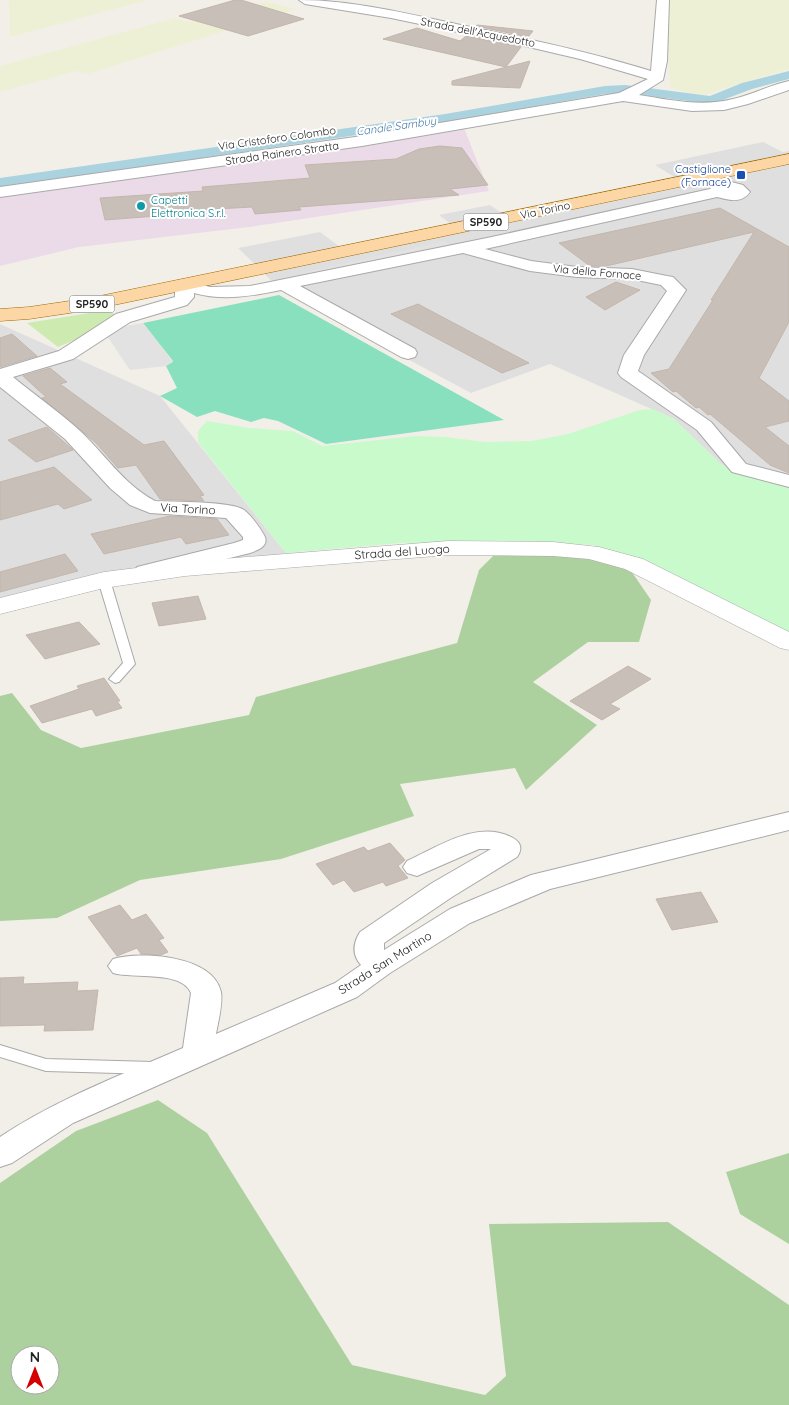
<svg xmlns="http://www.w3.org/2000/svg" width="789" height="1405" font-family="Quicksand,sans-serif">
<rect width="100%" height="100%" fill="#f2efe9"/>
<g fill="#e0dfdf">
<polygon points="763,142 783,152 789,151 789,486 773,484 743,475 721,464 674,419 550,364 471,393 284,293 238,248 320,232 340,247 451,224 439,215 490,205 503,214 676,178 655,165"/>
<polygon points="0,324 160,396 286,553 252,563 135,575 0,606"/>
</g>
<polygon fill="#ebdbe8" points="464,128 489,191 249,227 79,247 0,266 0,190"/>
<g fill="#eef0d5">
<polygon points="9,0 148,0 10,37"/>
<polygon points="668,0 789,0 789,69 700,96 670,87 666,7"/>
<polygon points="266,2 296,9 87,74 76,71 0,92 0,66 175,18 188,22 206,20"/>
</g>
<polygon fill="#cdebb0" points="108,310 116,315 84,336 58,347 27,323"/>
<g fill="#add19e" fill-rule="evenodd">
<polygon points="553,553 627,565 651,600 639,642 588,642 533,682 597,725 526,790 515,768 400,784 414,816 281,859 140,880 57,918 0,921 0,696 12,693 41,730 81,748 249,715 256,697 457,643 479,570 494,555"/>
<path d="M158,1100L207,1133L352,1365L485,1395L506,1376L489,1224L668,1222L789,1305V1405H0V1183L76,1131ZM20,1355H50V1385H20Z"/>
<polygon points="789,1153 789,1244 740,1214 726,1172"/>
</g>
<polygon fill="#c8facc" points="653,409 674,419 721,464 743,475 773,484 789,486 789,636 640,560 593,545 511,541 401,543 286,553 198,442 198,431 207,421 249,428 293,431 322,446 416,436 445,437 485,442 532,441 568,434 640,410"/>
<polygon fill="#88e0be" points="279,295 504,420 326,444 278,421 264,418 251,422 215,411 197,417 160,396 177,388 166,366 173,361 143,323"/>
<g fill="#e2e2e2">
<polygon points="445,241 450,244 303,275 301,273"/>
<polygon points="143,323 173,362 166,366 130,370 103,330"/>
</g>
<g fill="none" stroke-linecap="round" stroke-linejoin="round">
<polygon fill="#aad3df" fill-rule="evenodd" points="789,71 789,79 752,89 712,104 625,93 605,94 445,122 0,188 0,178 445,114 605,86 625,85 710,96 742,83"/>
</g>
<g fill="#c7bfb8" stroke="#c4b6ab">
<polygon points="235,0 241,0 304,19 248,36 179,16"/>
<polygon points="477,25 533,31 528,37 476,26"/>
<polygon points="417,28 460,41 466,36 521,47 506,67 383,39"/>
<polygon points="530,61 520,88 452,85 452,81"/>
<polygon points="440,146 462,148 488,185 450,189 459,195 299,207 301,210 255,214 252,207 181,211 182,214 105,220 100,198 203,191 202,187 310,178 305,165 396,159 419,149"/>
<polygon points="720,208 789,247 789,322 759,378 789,401 789,421 765,427 789,446 789,473 770,465 710,414 708,415 699,407 696,408 676,391 673,392 651,373 669,369 713,300 711,300 754,232 606,266 590,266 559,243"/>
<polygon points="616,282 640,290 605,310 586,297"/>
<polygon points="418,304 529,363 502,373 391,314"/>
<polygon points="12,334 37,356 0,367 0,338"/>
<polygon points="50,368 67,382 60,384 144,445 164,441 204,495 200,496 204,501 160,499 136,465 118,468 96,443 42,398 46,397 23,376"/>
<polygon points="47,427 73,450 36,462 8,440"/>
<polygon points="54,467 92,500 64,509 58,504 0,520 0,482"/>
<polygon points="170,516 217,519 229,535 186,544 181,537 104,554 91,534"/>
<polygon points="65,554 78,571 0,592 0,572"/>
<polygon points="198,596 206,619 159,626 152,603"/>
<polygon points="79,622 100,644 45,659 26,635"/>
<polygon points="628,666 651,679 610,704 620,709 602,720 570,701"/>
<polygon points="104,678 120,701 117,701 122,708 96,716 92,709 42,723 30,706 79,689 77,686"/>
<polygon points="390,843 405,860 398,866 408,878 386,886 383,882 354,892 344,880 333,885 316,864 364,847 368,851"/>
<polygon points="701,892 718,922 672,930 656,899"/>
<polygon points="120,905 132,920 146,914 164,938 159,940 168,952 161,955 141,954 137,948 117,956 88,917"/>
<polygon points="24,977 23,984 78,982 77,991 98,990 93,1030 44,1031 45,1025 0,1026 0,978"/>
</g>
<g fill="none" stroke-linecap="round" stroke-linejoin="round">
<defs>
<g id="service">
<polygon points="104,577 110,580 135,664 119,682 115,683 109,679 123,663 98,580"/>
<polygon points="0,1045 46,1059 153,1062 159,1064 161,1068 159,1072 153,1074 46,1071 0,1057"/>
</g>
<g id="minor">
<path d="M299,0C352,0 404,13 456,24C521,37 587,51 651,71L657,0H669L667,61L663,80L639,95C670,100 702,107 733,99C752,95 770,85 789,81V90L748,104L724,110L692,111L623,101L362,146L0,197V187L362,136L619,93L648,79L580,59L520,45L391,18L305,4Z"/>
<path d="M731,182L743,185L750,192C741,204 729,200 717,197L485,249L531,261L577,267L632,269L667,276L673,277L686,290L644,355L638,371L711,422L746,464L789,475V487L732,472L697,430L621,377L618,373L624,355L667,291L661,285L632,279L577,277L530,271L463,253L300,286L415,349L417,353L415,357L408,359L401,357L281,290C252,296 223,301 194,293V297L187,305L130,322L73,359L13,377C35,395 58,411 79,430C105,454 123,484 155,501C172,502 232,501 244,510C251,515 260,528 264,535C270,546 258,550 250,553L145,579L137,577L134,572L137,567L234,543L243,540V537L226,518L150,513L130,505L110,488L65,439L0,387V369L59,351L116,314L175,297V285L178,281L184,280L210,287L250,286L487,238L710,189L715,185Z"/>
<path d="M789,812V830L550,889L470,923L390,973L357,997L73,1123L12,1163L0,1167V1137C57,1099 121,1075 183,1048L191,993C182,970 133,979 113,973L108,966L113,959C141,951 213,955 221,992C223,1004 218,1022 216,1034L335,983L361,965C352,955 353,943 360,932L432,883L491,849H479L417,876L407,873L403,867L407,861C439,846 479,819 513,838C522,843 522,850 517,857L452,897L384,943V950L450,909L531,875Z"/>
</g>
<polygon id="tertiary" points="448,541 553,542 599,547 643,559 789,632 789,650 780,648 625,569 589,559 553,556 448,555 185,576 104,588 0,614 0,598 104,572 185,562"/>
<polygon id="primary" points="789,154 789,164 90,310 29,319 0,321 0,309 29,307 90,298"/>
</defs>
<use href="#service" stroke="#a9a9a9" stroke-width="2"/>
<use href="#minor" stroke="#a9a9a9" stroke-width="2"/>
<use href="#tertiary" stroke="#a9a9a9" stroke-width="1"/>
<use href="#primary" stroke="#a06b00" stroke-width="1"/>
<use href="#service" fill="#fff" fill-rule="evenodd"/>
<use href="#minor" fill="#fff" fill-rule="evenodd"/>
<use href="#tertiary" fill="#fff" fill-rule="evenodd"/>
<use href="#primary" fill="#fcd6a4" fill-rule="evenodd"/>
</g>
<rect fill="#1a4fb4" stroke="#fff" stroke-width="2" x="736" y="170" width="10" height="10" rx="2.5"/>
<circle fill="#0f9aa8" stroke="#fff" stroke-width="2" cx="141" cy="206" r="5"/>
<g text-anchor="middle" stroke-width="4" stroke-linejoin="round" paint-order="stroke">
<g font-size="11" fill="#222" stroke="#fff">
<text transform="translate(478 32) rotate(11)" y="4">Strada dell'Acquedotto</text>
<text transform="translate(277 138) rotate(-8)" y="4">Via Cristoforo Colombo</text>
<text transform="translate(282 153) rotate(-8)" y="4">Strada Rainero Stratta</text>
<text transform="translate(545 210) rotate(-12)" y="4">Via Torino</text>
<text transform="translate(597 272) rotate(5)" y="4">Via della Fornace</text>
</g>
<g font-size="11" font-style="italic" fill="#4a7aab" stroke="#fff">
<text transform="translate(396 126) rotate(-8)" y="4">Canale Sambuy</text>
</g>
<g font-size="11" fill="#164399" stroke="#fff" text-anchor="end">
<text x="731" y="173">Castiglione<tspan x="731" dy="13">(Fornace)</tspan></text>
</g>
<g font-size="11" fill="#0d838f" stroke="#fff" text-anchor="start">
<text x="151" y="204">Capetti<tspan x="151" dy="13">Elettronica S.r.l.</tspan></text>
</g>
<g fill="#fff" stroke="#646464" stroke-width="1">
<rect x="463.5" y="213.5" width="45" height="17" rx="4"/>
<rect x="69.5" y="295.5" width="45" height="17" rx="4"/>
</g>
<g font-size="11" font-weight="bold" fill="#222">
<text x="486" y="226">SP590</text>
<text x="92" y="308">SP590</text>
</g>
<g font-size="12" fill="#222" stroke="#fff">
<text transform="translate(188 509) rotate(3)" y="4">Via Torino</text>
<text transform="translate(402 552) rotate(-4)" y="4">Strada del Luogo</text>
<text transform="translate(385 963) rotate(-32)" y="4">Strada San Martino</text>
</g>
</g>
<g transform="translate(35 1370)"><circle r="24" fill="#ffffff" stroke="#a7a7a7"/>
<path d="M0-4L9 19L0 12L-9 19Z" fill="#d40000"/>
<text y="-8" font-size="14" font-weight="bold" text-anchor="middle" fill="#222222">N</text>
</g>
</svg>
